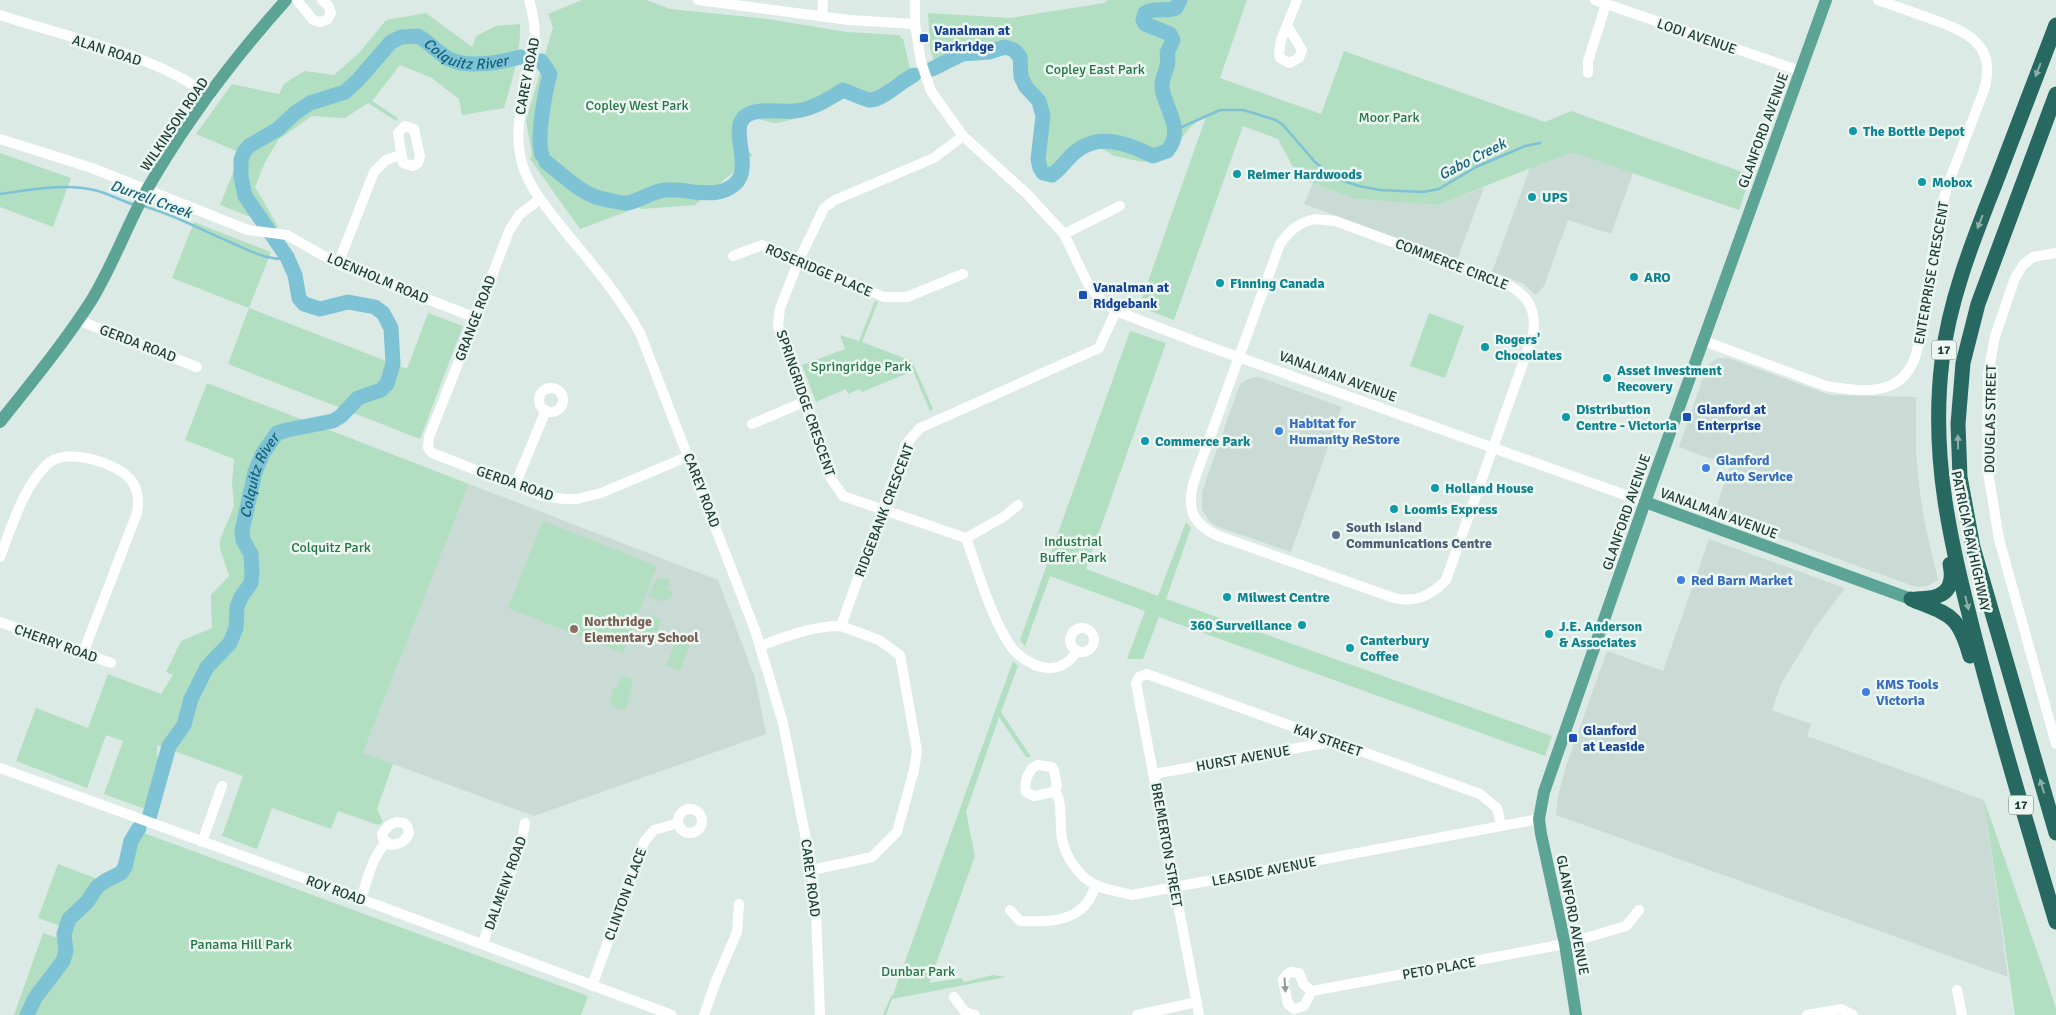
<svg xmlns="http://www.w3.org/2000/svg" width="2056" height="1015" font-family="Signika,sans-serif">
<rect width="100%" height="100%" fill="#dceae5"/>
<g fill="#cadad4">
<polygon points="1572,151 1633,173 1611,234 1568,220 1544,286 1536,295 1522,283 1492,272 1530,168"/>
<polygon points="1313,183 1356,199 1437,205 1484,187 1457,260 1304,204"/>
<polygon points="1720,358 1728,358 1830,395 1916,397 1916,453 1919,484 1924,520 1938,580 1928,586 1916,587 1714,514 1730,466 1679,447 1707,366 1714,360"/>
<polygon points="1253,377 1259,377 1342,407 1291,552 1216,526 1209,521 1202,509 1202,492 1238,389 1241,383"/>
<polygon points="469,484 718,580 755,678 766,734 534,816 363,753"/>
<polygon points="1709,539 1845,588 1815,628 1781,684 1772,710 1811,724 1807,736 1984,800 2008,977 1556,815 1558,797 1565,769 1607,651 1663,671"/>
</g>
<g fill="#b2dec1">
<path d="M582,0H646L670,9L768,19L846,32L899,35L903,39L911,73L891,80L875,96C862,98 855,87 844,88C837,92 833,99 826,103C814,113 791,121 776,123C767,123 752,113 743,124C739,129 742,141 743,147L753,155L695,205L641,209L639,207L580,229L530,159L532,154L526,121L553,27L548,14Z"/>
<path d="M1108,0H1247L1220,78L1321,114L1344,51L1545,122L1571,111L1751,175L1739,210L1572,152L1437,205L1356,199L1299,178L1278,139L1243,126L1174,320L1139,307L1207,114C1192,122 1176,145 1166,158L1143,162L1114,156L1097,146C1082,150 1063,175 1049,169L1047,165L1041,164L1040,148L1046,126L1044,106L1035,88L1027,80L1022,60L1016,55L1007,53L992,56L977,53L970,54L937,72L930,48L928,13L1010,18L1104,3Z"/>
<path d="M426,13L472,47L476,36L496,26L520,24C521,53 512,80 504,108L462,115L459,99L432,78L400,65L372,101L398,118L396,121L368,103L345,118L312,116L279,139L265,162L255,187L279,228L220,205L241,153L196,134L232,84L279,94L284,84L304,71L334,75L359,53L386,20Z"/>
<polygon points="0,153 71,178 53,227 0,207"/>
<polygon points="194,222 271,252 249,308 172,278"/>
<polygon points="875,301 878,302 862,342 912,361 933,409 930,411 913,371 862,392 860,389 848,394 846,389 816,402 802,365 845,349 840,335 859,341"/>
<polygon points="249,308 407,369 428,313 463,326 420,439 228,364"/>
<polygon points="1429,313 1464,326 1445,378 1410,366"/>
<polygon points="1130,331 1166,343 1086,569 1158,596 1186,522 1191,528 1166,599 1552,736 1545,756 1159,617 1143,659 1127,659 1145,611 1050,576 1025,646 1020,640"/>
<path d="M207,383L469,484L363,753L393,764L377,809L383,822L378,825L338,811L331,829L272,808L257,849L222,836L243,776L157,745C156,765 169,795 156,813L104,794L123,741L106,735L87,788L16,761L36,708L88,728L108,674L161,694L173,675L166,672L181,641L212,628L211,595L229,576L220,548V540L234,506L232,483L234,459L185,440Z"/>
<polygon points="543,521 657,566 623,653 508,608"/>
<polygon points="664,578 670,580 667,589 672,592 672,596 666,601 662,600 662,602 648,596 656,580"/>
<polygon points="647,614 662,620 655,635 641,629"/>
<polygon points="676,640 690,645 680,671 666,665"/>
<polygon points="1013,661 1018,666 1001,712 1031,757 1026,757 999,717 966,812 975,856 929,983 962,978 964,982 993,975 1006,977 892,999 886,1015 883,1015 891,996 893,995"/>
<polygon points="622,676 633,680 626,710 612,707 610,700 613,689 618,687"/>
<polygon points="1984,800 2047,980 2056,1009 2056,1015 2015,1015"/>
<polygon points="141,832 588,996 581,1015 14,1015 43,933 65,940 66,928 38,918 58,864 98,879 101,876 119,872 124,865 126,844"/>
</g>
<g fill="none" stroke-linecap="round" stroke-linejoin="round">
<g stroke="#7ec2d5" stroke-width="2.5">
<polyline points="1175,130 1220,110 1243,110 1276,120 1283,125 1315,162 1334,178 1359,186 1380,190 1423,192 1439,189 1476,167 1525,146 1540,143"/>
<path d="M0,194C31,190 64,183 94,190C108,193 121,201 135,205"/>
<path d="M143,206C173,214 201,230 230,242C251,251 264,260 289,259"/>
</g>
<g stroke="#7ec2d5" stroke-width="15">
<path d="M541,61L550,74C545,92 536,139 542,155"/>
<path d="M932,69L962,54L989,52L1005,47L1014,50L1020,57L1021,77L1026,87L1039,101L1043,116L1038,159L1040,168L1043,173L1052,175C1061,169 1066,160 1074,153C1098,132 1127,143 1153,156L1167,151C1186,129 1164,109 1162,87C1161,75 1171,67 1167,53L1173,40L1170,34L1145,24L1143,20L1145,13C1154,7 1166,12 1176,8L1180,0"/>
<path d="M546,162C563,175 582,195 603,199C610,200 619,203 626,203C635,203 652,191 665,190C688,188 716,201 735,184C755,166 725,124 749,114C762,108 780,112 794,111C812,110 828,99 843,90C851,93 861,98 869,100C882,101 902,80 914,75"/>
<path id="s1" d="M149,818L169,746L184,725L191,699L207,667L230,643L236,628L237,607L241,597L251,583L252,572L251,554L243,540L242,531L255,472L263,453L277,433L287,430L333,421L341,416L358,398L381,390L387,384L393,364L391,328L383,313L375,307L348,302L320,309L304,304L299,298L295,275L287,257L245,196L241,177V160L244,152L249,146L278,129L295,113L310,103L345,92L358,80L391,42L401,37L418,36C429,42 438,53 449,59C469,69 501,62 521,57"/>
<polyline points="27,1015 35,998 63,961 66,951 64,934 69,919 87,902 97,887 105,881 121,873 125,867 131,841 139,828"/>
</g>
<g stroke="#fff" stroke-width="10">
<polyline points="297,0 313,20 320,22 327,20 331,13 328,5 322,0"/>
<path d="M529,0C534,16 536,32 534,49C530,85 513,116 520,154C525,186 549,210 568,235C594,266 620,297 640,333L755,630L783,723L812,870L816,911L820,1015"/>
<polyline points="698,0 849,20 915,24"/>
<polyline points="915,0 915,24 921,62 931,91 963,136 1026,193 1064,234 1088,284 1099,298 1116,311 1199,343 1645,502"/>
<polyline points="1595,0 1800,71"/>
<path d="M0,15C65,37 156,54 210,97"/>
<polyline points="822,16 823,0"/>
<polyline points="1288,27 1302,50 1299,58 1289,63 1280,58 1279,54 1281,40 1297,0"/>
<polyline points="1588,73 1588,61 1606,4"/>
<polygon points="405,126 414,129 420,156 418,163 413,166 403,163 398,133"/>
<polyline points="963,136 934,158 835,200 824,208 799,260 780,308 778,326 830,477 843,496 966,538"/>
<polyline points="0,139 92,168 248,230 287,235 338,264 476,318"/>
<polyline points="540,199 519,215 509,231 476,318 429,437 428,448 432,453 543,496 564,499 577,499 601,493 689,456"/>
<path d="M1315,219L1335,221L1502,282C1527,293 1537,308 1533,335L1446,580C1431,596 1415,603 1394,598L1216,535C1190,522 1187,506 1194,481L1280,244C1290,230 1298,223 1315,219Z"/>
<polyline points="1064,234 1120,206"/>
<polyline points="2056,253 2033,257 2023,265 2015,278 1995,336 1988,374 1987,466 1999,539 2056,744"/>
<polyline points="733,256 762,245 884,297 907,297 963,274"/>
<polyline points="338,264 374,172 386,160 401,155"/>
<polyline points="78,320 197,367"/>
<path d="M1704,341L1826,386C1868,393 1908,397 1918,346L1937,225L1947,187L1984,90C1998,43 1965,31 1929,18C1912,12 1895,6 1878,0"/>
<circle cx="551" cy="400" r="12"/>
<polyline points="752,424 804,402"/>
<polyline points="515,485 546,410"/>
<path d="M966,538C978,571 991,617 1010,645C1017,656 1035,668 1049,668C1061,668 1071,661 1077,651"/>
<polyline points="966,538 1005,516 1018,505"/>
<path d="M0,557C11,528 25,482 50,462C69,448 118,463 131,480C139,490 139,502 137,513L83,653"/>
<polyline points="0,622 111,663"/>
<circle cx="1082" cy="640" r="12"/>
<path d="M760,646C787,636 812,626 841,626L906,444L920,428L1099,348L1116,311"/>
<path d="M1038,765L1052,767L1054,770L1057,787L1053,792L1034,796L1026,792C1024,783 1028,768 1038,765Z"/>
<polyline points="0,768 361,899 672,1015"/>
<polyline points="1154,774 1330,742"/>
<path d="M1055,791C1062,801 1060,817 1061,829C1061,851 1077,877 1098,886C1108,890 1121,892 1132,895L1539,819"/>
<circle cx="690" cy="821" r="12"/>
<path d="M396,822L404,823C416,834 403,844 391,845L383,839L382,834L388,826Z"/>
<polyline points="202,842 222,786"/>
<polyline points="812,870 872,857 897,832 914,770 917,751 900,655 879,640 841,626"/>
<path d="M361,899C367,881 372,856 386,843"/>
<path d="M1010,910L1020,921C1043,922 1071,923 1087,903C1091,898 1093,891 1096,885"/>
<path d="M483,944C489,926 494,906 503,889C514,868 522,846 525,823"/>
<polyline points="592,986 644,842 654,830 678,823"/>
<polyline points="1957,990 1962,1015"/>
<polyline points="1312,991 1304,1006 1294,1009 1288,1004 1283,980 1287,974 1291,972 1299,973 1304,985 1312,991 1565,944 1626,926 1639,910"/>
<polyline points="954,997 965,1012 975,1015"/>
<polyline points="704,1015 716,981 737,932 739,904"/>
<polyline points="1137,1015 1197,1002"/>
<polyline points="1199,1015 1136,683 1139,677 1147,674 1480,794 1497,808 1501,825"/>
<polyline points="1807,1015 1841,1009 1853,1015"/>
</g>
<g stroke="#5ca496" stroke-width="12">
<path d="M0,422C31,383 64,343 91,301C112,267 126,228 145,193C183,126 235,57 286,0"/>
<polyline points="1645,502 1911,599"/>
<polyline points="1576,1015 1565,944 1541,834 1539,819 1544,792 1645,502 1826,0"/>
</g>
<g stroke="#276960" stroke-width="15">
<path d="M2056,25C2035,79 2015,133 1994,187C1972,243 1949,301 1942,361C1930,460 1951,543 1975,638C1999,733 2028,827 2056,922"/>
<polyline points="2056,94 1978,304 1963,363 1958,424 1960,477 1973,547 2056,833"/>
<path d="M1911,599C1949,615 1958,613 1970,656"/>
<path d="M1916,599C1941,599 1956,592 1950,564"/>
</g>
</g>
<defs><path id="oneway-solid" d="M-6-.8H1V-3.2L6.5 0L1 3.2V.8H-6Z" transform="scale(1.25)"/></defs>
<g fill="#8ab0a9">
<use href="#oneway-solid" transform="translate(2038 70) rotate(111)"/>
<use href="#oneway-solid" transform="translate(1980 222) rotate(111)"/>
<use href="#oneway-solid" transform="translate(1958 442) rotate(-91)"/>
<use href="#oneway-solid" transform="translate(1967 603) rotate(76)"/>
<use href="#oneway-solid" transform="translate(2042 786) rotate(-107)"/>
</g>
<use fill="#8e9c9a" href="#oneway-solid" transform="translate(1285 985) rotate(86)"/>
<g fill="#1a4fb4" stroke="#edf7f2" stroke-width="2">
<rect x="919" y="33" width="10" height="10" rx="2.5"/>
<rect x="1078" y="290" width="10" height="10" rx="2.5"/>
<rect x="1682" y="412" width="10" height="10" rx="2.5"/>
<rect x="1568" y="733" width="10" height="10" rx="2.5"/>
</g>
<g fill="#0f9aa8" stroke="#edf7f2" stroke-width="2">
<circle cx="1853" cy="131" r="5"/>
<circle cx="1237" cy="174" r="5"/>
<circle cx="1922" cy="182" r="5"/>
<circle cx="1532" cy="197" r="5"/>
<circle cx="1634" cy="277" r="5"/>
<circle cx="1220" cy="283" r="5"/>
<circle cx="1485" cy="347" r="5"/>
<circle cx="1607" cy="378" r="5"/>
<circle cx="1566" cy="417" r="5"/>
<circle cx="1145" cy="441" r="5"/>
<circle cx="1435" cy="488" r="5"/>
<circle cx="1394" cy="509" r="5"/>
<circle cx="1227" cy="597" r="5"/>
<circle cx="1302" cy="625" r="5"/>
<circle cx="1549" cy="634" r="5"/>
<circle cx="1350" cy="648" r="5"/>
</g>
<g fill="#3f7fe0" stroke="#edf7f2" stroke-width="2">
<circle cx="1279" cy="431" r="5"/>
<circle cx="1706" cy="468" r="5"/>
<circle cx="1681" cy="580" r="5"/>
<circle cx="1866" cy="692" r="5"/>
</g>
<circle fill="#5c6f8a" stroke="#edf7f2" stroke-width="2" cx="1336" cy="535" r="5"/>
<circle fill="#8d6e63" stroke="#edf7f2" stroke-width="2" cx="574" cy="629" r="5"/>
<g text-anchor="middle" stroke-width="5" stroke-linejoin="round" paint-order="stroke">
<g fill="#edf7f2" stroke="#5b736d" stroke-width="1">
<rect x="1931.5" y="340.5" width="25" height="19" rx="4"/>
<rect x="2008.5" y="795.5" width="25" height="19" rx="4"/>
</g>
<g font-size="12" font-weight="bold" fill="#1d3a34">
<text x="1944" y="354">17</text>
<text x="2021" y="809">17</text>
</g>
<g font-size="14" font-weight="bold" fill="#164399" stroke="#edf7f2" text-anchor="start">
<text x="934" y="35">Vanalman at<tspan x="934" dy="16">Parkridge</tspan></text>
<text x="1093" y="292">Vanalman at<tspan x="1093" dy="16">Ridgebank</tspan></text>
<text x="1697" y="414">Glanford at<tspan x="1697" dy="16">Enterprise</tspan></text>
<text x="1583" y="735">Glanford<tspan x="1583" dy="16">at Leaside</tspan></text>
</g>
<g font-size="14" fill="#1d3a34" stroke="#edf7f2">
<text transform="translate(1697 36) rotate(19)" y="5">LODI AVENUE</text>
<text transform="translate(107 50) rotate(18)" y="5">ALAN ROAD</text>
<text transform="translate(527 76) rotate(-79)" y="5">CAREY ROAD</text>
<text transform="translate(174 124) rotate(-56)" y="5">WILKINSON ROAD</text>
<text transform="translate(1763 130) rotate(-70)" y="5">GLANFORD AVENUE</text>
<text transform="translate(1452 264) rotate(21)" y="5">COMMERCE CIRCLE</text>
<text transform="translate(819 270) rotate(23)" y="5">ROSERIDGE PLACE</text>
<text transform="translate(1931 273) rotate(-80)" y="5">ENTERPRISE CRESCENT</text>
<text transform="translate(378 278) rotate(23)" y="5">LOENHOLM ROAD</text>
<text transform="translate(475 318) rotate(-69)" y="5">GRANGE ROAD</text>
<text transform="translate(138 343) rotate(21)" y="5">GERDA ROAD</text>
<text transform="translate(1338 376) rotate(20)" y="5">VANALMAN AVENUE</text>
<text transform="translate(806 403) rotate(71)" y="5">SPRINGRIDGE CRESCENT</text>
<text transform="translate(1990 419) rotate(-89)" y="5">DOUGLAS STREET</text>
<text transform="translate(515 483) rotate(19)" y="5">GERDA ROAD</text>
<text transform="translate(702 490) rotate(69)" y="5">CAREY ROAD</text>
<text transform="translate(884 510) rotate(-69)" y="5">RIDGEBANK CRESCENT</text>
<text transform="translate(1626 512) rotate(-71)" y="5">GLANFORD AVENUE</text>
<text transform="translate(1719 513) rotate(20)" y="5">VANALMAN AVENUE</text>
<text transform="translate(1971 541) rotate(78)" y="5">PATRICIA BAY HIGHWAY</text>
<text transform="translate(56 643) rotate(20)" y="5">CHERRY ROAD</text>
<text transform="translate(1328 740) rotate(20)" y="5">KAY STREET</text>
<text transform="translate(1243 758) rotate(-10)" y="5">HURST AVENUE</text>
<text transform="translate(1167 845) rotate(80)" y="5">BREMERTON STREET</text>
<text transform="translate(1264 871) rotate(-11)" y="5">LEASIDE AVENUE</text>
<text transform="translate(811 878) rotate(83)" y="5">CAREY ROAD</text>
<text transform="translate(505 883) rotate(-70)" y="5">DALMENY ROAD</text>
<text transform="translate(336 890) rotate(20)" y="5">ROY ROAD</text>
<text transform="translate(625 894) rotate(-70)" y="5">CLINTON PLACE</text>
<text transform="translate(1573 915) rotate(79)" y="5">GLANFORD AVENUE</text>
<text transform="translate(1439 968) rotate(-10)" y="5">PETO PLACE</text>
</g>
<g font-size="14" fill="#247449" stroke="#edf7f2">
<text x="1095" y="74">Copley East Park</text>
<text x="637" y="110">Copley West Park</text>
<text x="1389" y="122">Moor Park</text>
<text x="861" y="371">Springridge Park</text>
<text x="1073" y="546">Industrial<tspan x="1073" dy="16">Buffer Park</tspan></text>
<text x="331" y="552">Colquitz Park</text>
<text x="241" y="949">Panama Hill Park</text>
<text x="918" y="976">Dunbar Park</text>
</g>
<g font-size="14" font-weight="bold" fill="#0d838f" stroke="#edf7f2" text-anchor="start">
<text x="1863" y="136">The Bottle Depot</text>
<text x="1247" y="179">Reimer Hardwoods</text>
<text x="1932" y="187">Mobox</text>
<text x="1542" y="202">UPS</text>
<text x="1644" y="282">ARO</text>
<text x="1230" y="288">Finning Canada</text>
<text x="1495" y="344">Rogers'<tspan x="1495" dy="16">Chocolates</tspan></text>
<text x="1617" y="375">Asset Investment<tspan x="1617" dy="16">Recovery</tspan></text>
<text x="1576" y="414">Distribution<tspan x="1576" dy="16">Centre - Victoria</tspan></text>
<text x="1155" y="446">Commerce Park</text>
<text x="1445" y="493">Holland House</text>
<text x="1404" y="514">Loomis Express</text>
<text x="1237" y="602">Milwest Centre</text>
<text x="1292" y="630" text-anchor="end">360 Surveillance</text>
<text x="1559" y="631">J.E. Anderson<tspan x="1559" dy="16">&amp; Associates</tspan></text>
<text x="1360" y="645">Canterbury<tspan x="1360" dy="16">Coffee</tspan></text>
</g>
<g font-size="14" font-weight="bold" fill="#366cbe" stroke="#edf7f2" text-anchor="start">
<text x="1289" y="428">Habitat for<tspan x="1289" dy="16">Humanity ReStore</tspan></text>
<text x="1716" y="465">Glanford<tspan x="1716" dy="16">Auto Service</tspan></text>
<text x="1691" y="585">Red Barn Market</text>
<text x="1876" y="689">KMS Tools<tspan x="1876" dy="16">Victoria</tspan></text>
</g>
<g font-size="14" font-weight="bold" fill="#4e5e75" stroke="#edf7f2" text-anchor="start">
<text x="1346" y="532">South Island<tspan x="1346" dy="16">Communications Centre</tspan></text>
</g>
<g font-size="14" font-weight="bold" fill="#785e54" stroke="#edf7f2" text-anchor="start">
<text x="584" y="626">Northridge<tspan x="584" dy="16">Elementary School</tspan></text>
</g>
<g font-size="15" font-style="italic" fill="#13627a" stroke="#edf7f2">
<text dy="5" stroke="none"><textPath href="#s1" startOffset="1142">Colquitz River</textPath></text>
<text transform="translate(1472 159) rotate(-27)" y="5">Gabo Creek</text>
<text transform="translate(151 199) rotate(20)" y="5">Durrell Creek</text>
<text dy="5" stroke="none"><textPath href="#s1" startOffset="374">Colquitz River</textPath></text>
</g>
</g>
</svg>
